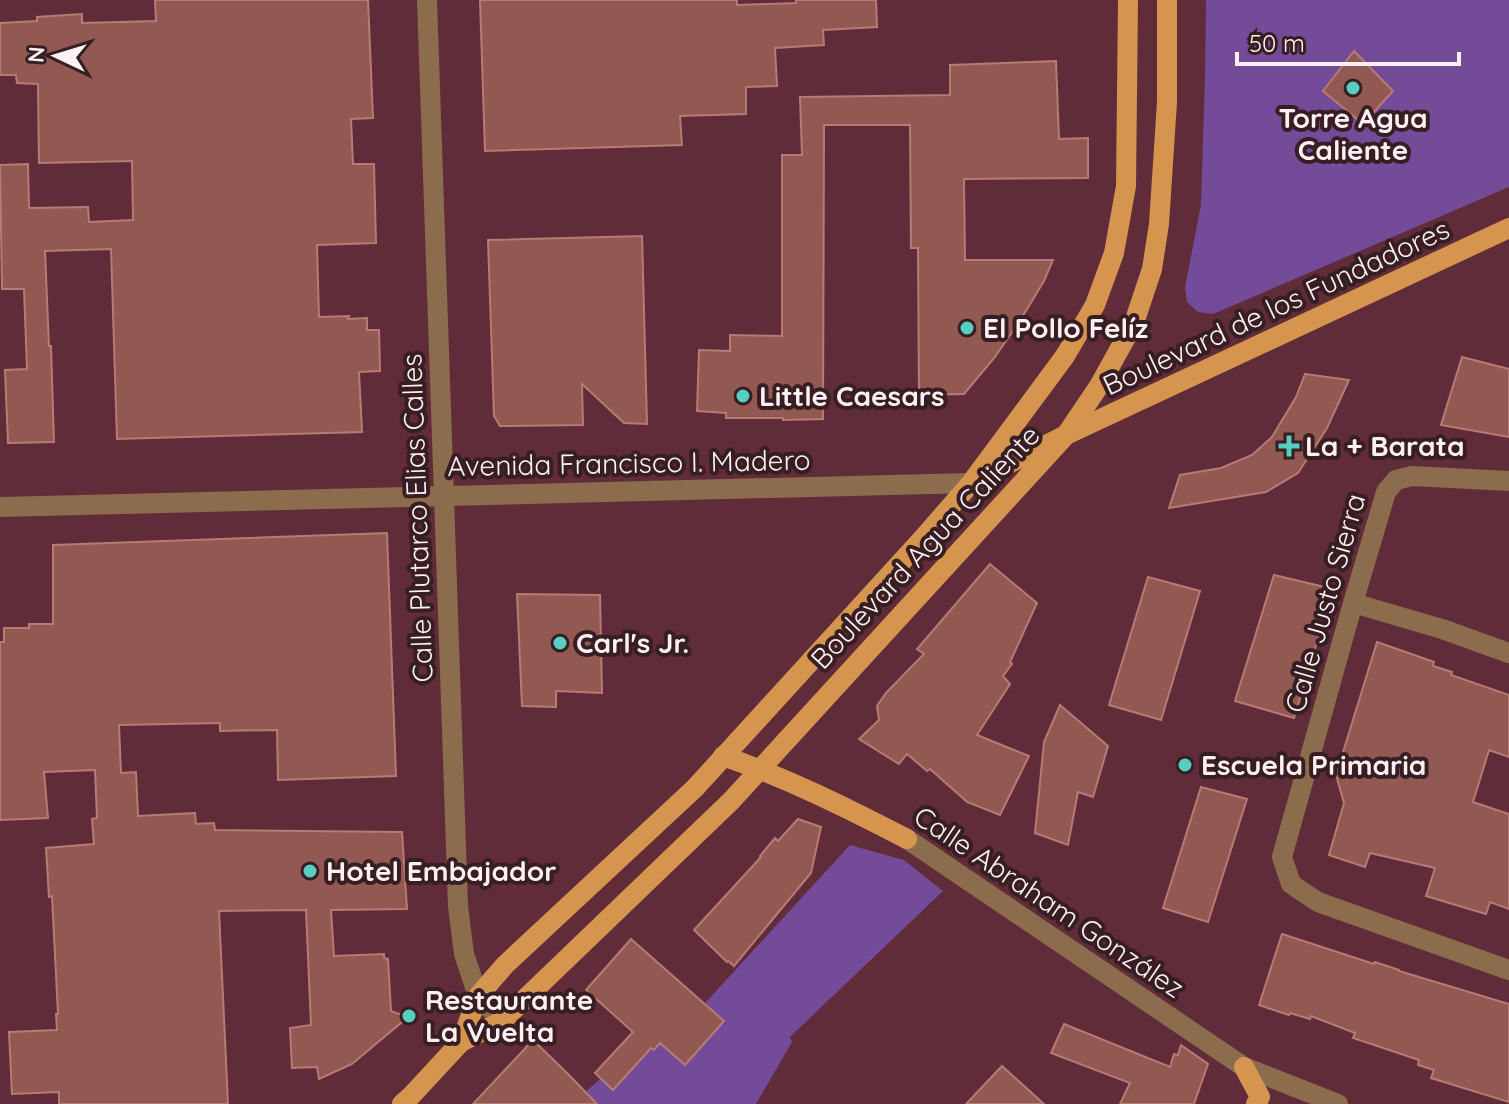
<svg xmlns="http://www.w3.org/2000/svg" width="1509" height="1104" font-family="Quicksand,sans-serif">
<rect width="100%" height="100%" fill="#612c39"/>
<g fill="#734b98">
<polygon points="1206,0 1509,0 1509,187 1213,314 1198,312 1187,302 1185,287 1201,205 1205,76"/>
<polygon points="850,845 904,860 943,891 790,1037 792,1042 756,1104 572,1104 636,1047 653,1050 660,1043 723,1021 705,1003"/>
</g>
<g fill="#925852" stroke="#b87a74" stroke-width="2">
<polygon points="155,0 368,0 373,118 351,119 353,164 374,164 376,243 317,245 319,317 349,316 348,319 367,318 367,330 379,330 380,371 359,372 362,432 117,439 111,249 45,251 49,346 51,346 54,442 8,443 5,370 27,369 24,289 2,289 0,165 28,164 29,208 88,207 89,222 133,220 132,161 39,163 38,84 17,83 16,75 0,75 0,23 37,21 37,17 82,14 82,23 156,21"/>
<polygon points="480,0 737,0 737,5 796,3 796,0 876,0 877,27 823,30 824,45 775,48 777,86 746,87 746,114 680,116 682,145 485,151"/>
<polygon points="1354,51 1393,91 1363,124 1323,91"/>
<polygon points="1056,61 1059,139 1088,138 1088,178 964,179 965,260 1053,260 1044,281 1021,319 995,357 964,394 919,395 918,248 911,248 910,125 824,125 823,419 783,420 783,418 726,418 726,413 697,411 699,350 730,351 730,335 782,336 782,155 802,155 800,97 950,95 950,65"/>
<polygon points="642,236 647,424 624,423 582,384 583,425 500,426 494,416 488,240"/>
<polygon points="1462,357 1509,369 1509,437 1441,425"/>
<polygon points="1305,374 1349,380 1327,428 1298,473 1266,492 1169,508 1180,475 1221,468 1252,455 1272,437 1296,397"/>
<polygon points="387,533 396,776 278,780 277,730 220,731 220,723 119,725 121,773 136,772 138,816 195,813 196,824 214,823 215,830 402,832 407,909 331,910 334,956 384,954 384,958 388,959 391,1011 408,1017 352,1064 319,1079 317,1067 292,1068 290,1028 311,1025 306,910 219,911 228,1104 59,1104 59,1092 12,1094 9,1032 57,1030 56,1014 58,1014 52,896 49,897 46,848 94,844 92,819 97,818 95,770 44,772 48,818 0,820 0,642 4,642 4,628 29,628 29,624 53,624 53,545"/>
<polygon points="990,564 1037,603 1010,662 1012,664 1003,676 1010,684 977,735 1029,756 1000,815 967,802 930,769 927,771 907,754 899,764 859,739 879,720 877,706 886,693 924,654 917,649"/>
<polygon points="1274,575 1333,589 1294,718 1235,701"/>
<polygon points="1148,577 1200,591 1161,720 1109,705"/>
<polygon points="517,594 600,595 602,693 556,691 556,707 522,706"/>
<polygon points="1377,642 1434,662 1433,666 1452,672 1451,675 1509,695 1509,757 1489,750 1473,802 1509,814 1509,909 1490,902 1486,914 1426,896 1435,868 1370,853 1365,867 1329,855 1344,803 1336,775"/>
<polygon points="1060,705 1108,746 1093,797 1078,792 1068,845 1035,833 1044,742"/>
<polygon points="1201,787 1247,799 1208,922 1163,908"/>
<polygon points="798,819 821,827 811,873 734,966 728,961 727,962 694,930 761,857 760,856 775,838 778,841"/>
<polygon points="1282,934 1374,964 1375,962 1399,970 1399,971 1509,1004 1509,1102 1431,1078 1434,1070 1418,1065 1419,1060 1353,1038 1355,1033 1311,1016 1310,1019 1290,1013 1289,1015 1259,1005"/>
<polygon points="631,939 724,1021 685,1065 660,1043 654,1050 651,1048 613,1090 595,1073 633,1032 586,990"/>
<polygon points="1064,1024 1170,1067 1174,1054 1178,1055 1181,1045 1208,1064 1194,1104 1120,1104 1130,1083 1051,1053"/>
<polygon points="533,1040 568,1074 597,1104 473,1104"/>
<polygon points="1002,1066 1044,1104 966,1104"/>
</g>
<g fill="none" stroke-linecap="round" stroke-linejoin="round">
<g stroke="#8b6c4c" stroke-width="20">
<polyline points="427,0 458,906 464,954 478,996 502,1021"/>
<polyline points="1509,481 1412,476 1396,480 1386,492 1353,603 1282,857 1291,884 1318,902 1509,970"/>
<polyline points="0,507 971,483"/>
<polyline points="1353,603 1442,629 1509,653"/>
<polyline points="907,839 1244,1067 1338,1104"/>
</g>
<g stroke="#d5954f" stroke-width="20">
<polyline points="974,481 1066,435 1509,228"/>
<path d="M723,756C787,778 847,808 907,839"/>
<polyline points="461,1042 478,996 505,965 695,788 924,537 971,483 1065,356 1095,305 1114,253 1126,186 1128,0"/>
<polyline points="1244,1067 1260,1097 1256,1104"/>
<polyline points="402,1104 411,1096 461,1042 502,1021 731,801 1066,435 1099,386 1134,323 1152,269 1159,224 1167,102 1167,0"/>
</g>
</g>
<g fill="#57cec2" stroke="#361e23" stroke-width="3">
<circle cx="1353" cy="88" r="8"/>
<circle cx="967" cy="328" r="8"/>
<circle cx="743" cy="396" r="8"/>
<path d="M1285 434h8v8h8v8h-8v8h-8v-8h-8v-8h8z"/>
<circle cx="560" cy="643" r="8"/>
<circle cx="1185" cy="765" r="8"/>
<circle cx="310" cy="871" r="8"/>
<circle cx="409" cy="1016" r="8"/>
</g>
<g text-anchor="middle" stroke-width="8" stroke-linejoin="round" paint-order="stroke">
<g font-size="28" font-weight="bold" fill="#fff0f3" stroke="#361e23" text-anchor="start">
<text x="1353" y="128" text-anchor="middle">Torre Agua<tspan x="1353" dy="32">Caliente</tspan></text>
<text x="983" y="338">El Pollo Felíz</text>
<text x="759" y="406">Little Caesars</text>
<text x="1305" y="456">La + Barata</text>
<text x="576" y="653">Carl's Jr.</text>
<text x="1201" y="775">Escuela Primaria</text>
<text x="326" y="881">Hotel Embajador</text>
<text x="425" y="1010">Restaurante<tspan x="425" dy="32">La Vuelta</tspan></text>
</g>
<g font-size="28" fill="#fff0f3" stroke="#361e23">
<text transform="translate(1276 307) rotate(-25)" y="10">Boulevard de los Fundadores</text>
<text transform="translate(629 463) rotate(-1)" y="10">Avenida Francisco I. Madero</text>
<text transform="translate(417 518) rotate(-92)" y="10">Calle Plutarco Elias Calles</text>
<text transform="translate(925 547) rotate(-47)" y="10">Boulevard Agua Caliente</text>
<text transform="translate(1325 603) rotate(-74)" y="10">Calle Justo Sierra</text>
<text transform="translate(1049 902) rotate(34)" y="10">Calle Abraham González</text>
</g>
</g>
<g transform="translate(56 56) rotate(274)" stroke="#361e23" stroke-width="6" paint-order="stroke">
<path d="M0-6L14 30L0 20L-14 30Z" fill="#fff0f3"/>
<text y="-12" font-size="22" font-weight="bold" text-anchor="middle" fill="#fff0f3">N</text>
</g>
<path d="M1237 52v12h222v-12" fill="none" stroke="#fff0f3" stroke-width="4"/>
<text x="1249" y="52" font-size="24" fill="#fff0f3" stroke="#361e23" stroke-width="6" paint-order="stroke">50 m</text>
</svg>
